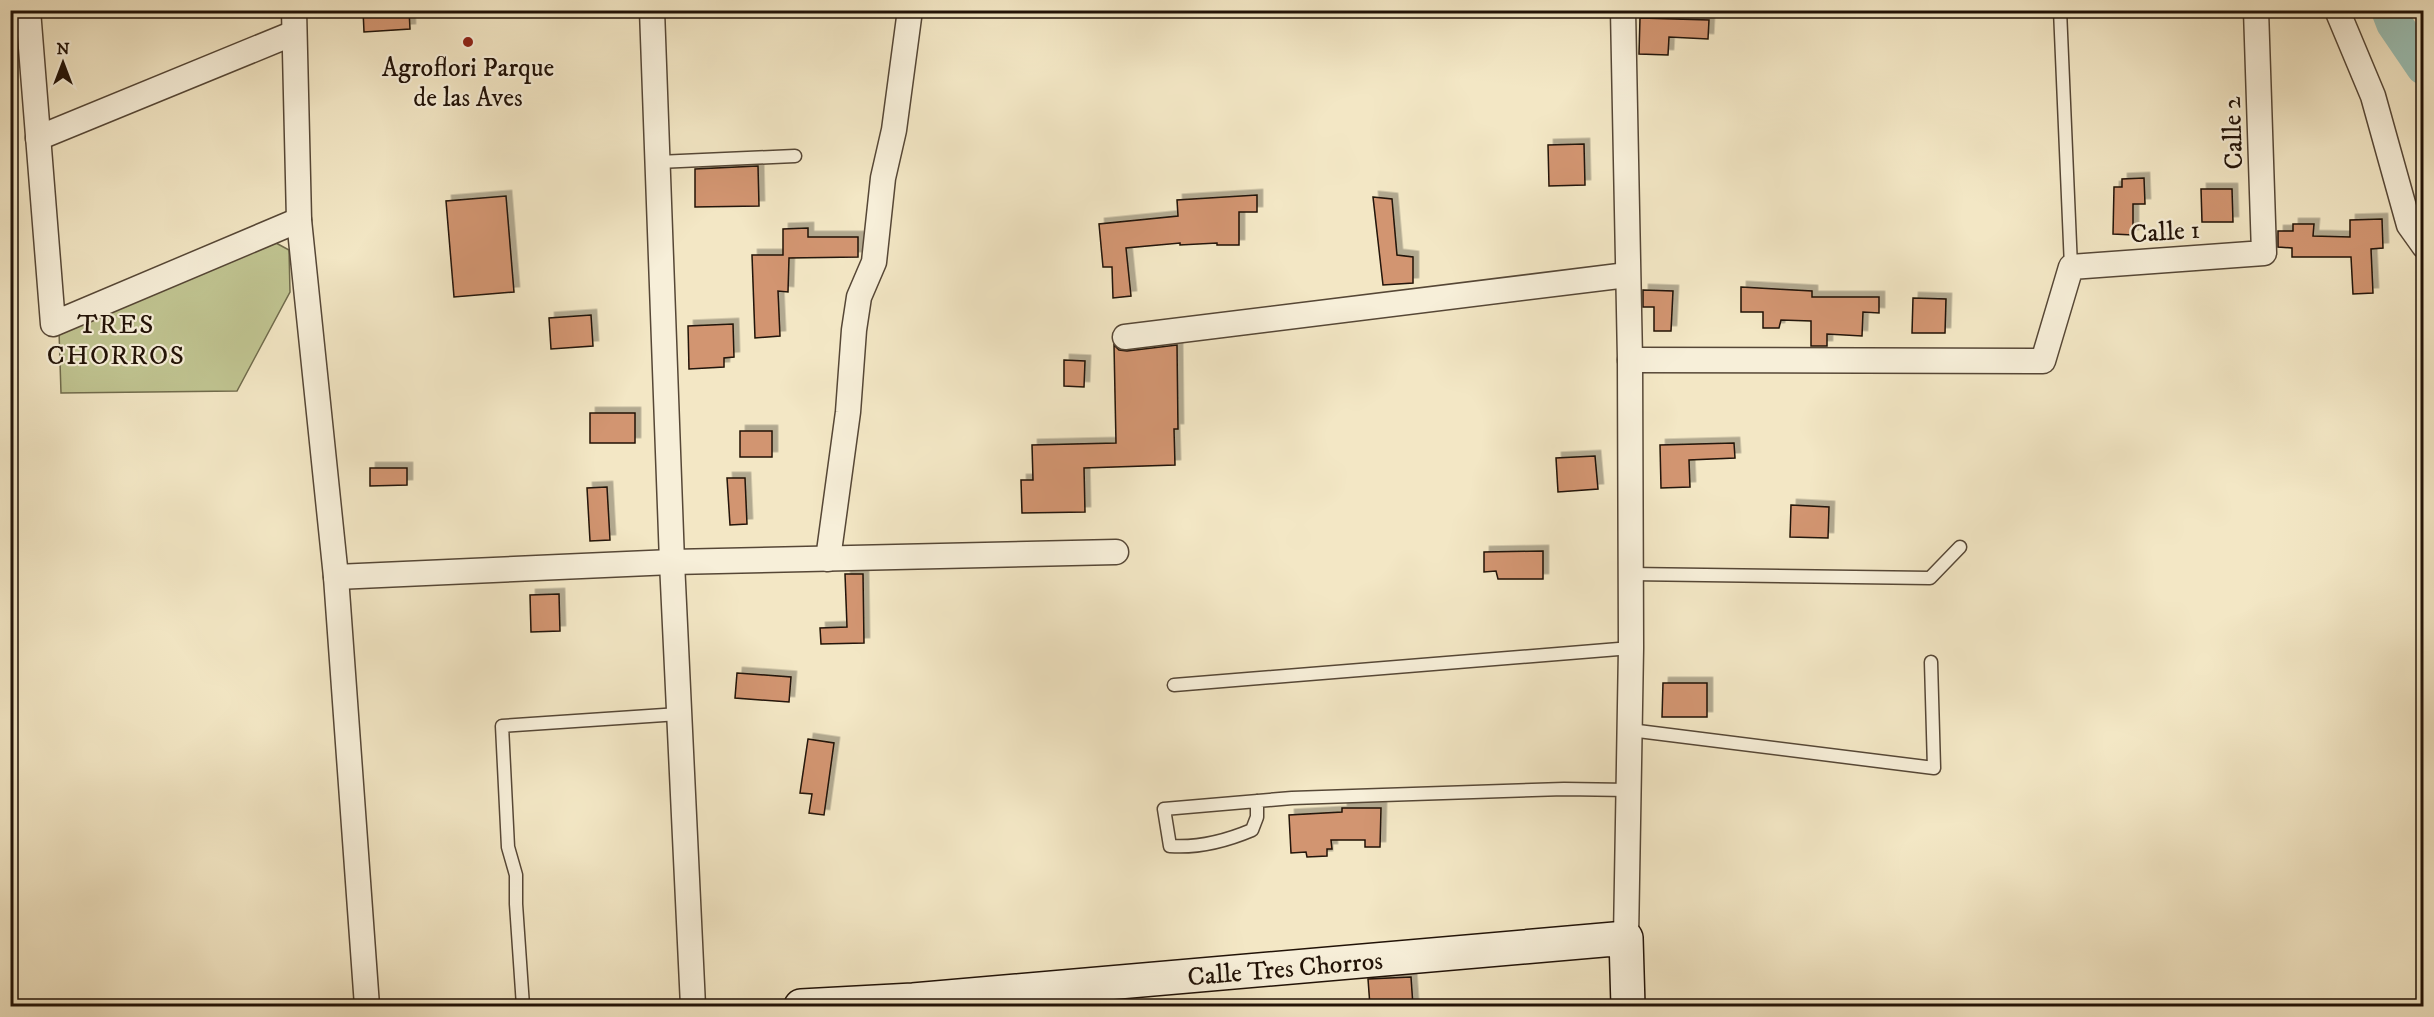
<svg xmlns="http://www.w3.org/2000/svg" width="2434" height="1017" font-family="'IM FELL DW Pica',serif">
<defs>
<filter id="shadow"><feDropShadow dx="5.5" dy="-5.5" stdDeviation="0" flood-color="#0004"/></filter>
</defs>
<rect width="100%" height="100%" fill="#f3e7c5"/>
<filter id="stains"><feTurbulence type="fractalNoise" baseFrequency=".00333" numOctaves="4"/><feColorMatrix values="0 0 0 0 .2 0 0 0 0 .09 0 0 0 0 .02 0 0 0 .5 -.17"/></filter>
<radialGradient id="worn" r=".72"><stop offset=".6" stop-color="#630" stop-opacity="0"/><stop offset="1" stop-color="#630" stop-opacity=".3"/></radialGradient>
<polygon fill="#c0c491" stroke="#706b4c" stroke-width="1.5" points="276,243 289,250 290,292 237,391 61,393 59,331"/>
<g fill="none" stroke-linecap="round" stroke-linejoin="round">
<polyline stroke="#9bc0b5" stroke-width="36" points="2389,10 2394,23 2424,67"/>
</g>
<g fill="#d29571" stroke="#211207" stroke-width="1.5" filter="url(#shadow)">
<polygon points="363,10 409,10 410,29 364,32"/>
<polygon points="1640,18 1709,20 1708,39 1669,37 1668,55 1639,54"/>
<polygon points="1584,144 1585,185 1549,186 1548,145"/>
<polygon points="758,166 759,206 695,207 695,169"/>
<polygon points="2144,178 2145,204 2133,204 2133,235 2113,234 2114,187 2122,187 2122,179"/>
<polygon points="2201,189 2232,189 2233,222 2202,222"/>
<polygon points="1257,195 1257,212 1239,212 1239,245 1217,245 1217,243 1180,245 1180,243 1126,248 1131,296 1113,298 1112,267 1103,267 1099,224 1178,216 1177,200"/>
<polygon points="506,196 514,292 454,297 446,201"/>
<polygon points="1373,197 1392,199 1397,255 1413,257 1413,283 1383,285"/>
<polygon points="2382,219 2383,248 2371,249 2373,293 2353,294 2351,257 2292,257 2292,248 2278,247 2278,231 2293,231 2293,224 2314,224 2313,236 2350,237 2350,220"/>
<polygon points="808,228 808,237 858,237 858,257 789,258 788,292 778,291 780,336 755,338 752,255 783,255 783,229"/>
<polygon points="1741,287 1812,291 1812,297 1879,297 1879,313 1863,312 1862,336 1827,334 1827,346 1811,346 1811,321 1781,320 1779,328 1763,328 1763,312 1741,312"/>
<polygon points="1643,290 1673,291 1671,331 1654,331 1654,307 1643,307"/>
<polygon points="1913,298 1946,299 1945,333 1912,333"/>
<polygon points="591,315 593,346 551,349 549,318"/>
<polygon points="733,324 734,357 724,358 724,367 689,369 688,326"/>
<polygon points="1114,345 1119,350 1127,351 1177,345 1178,429 1174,429 1175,465 1084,468 1085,512 1022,513 1021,480 1033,480 1032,445 1116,443"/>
<polygon points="1064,360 1085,361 1084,387 1064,386"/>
<rect x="590" y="413" width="45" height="30"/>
<rect x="740" y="431" width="32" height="26"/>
<polygon points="1734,443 1735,458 1689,460 1690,487 1661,488 1660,445"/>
<polygon points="1595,456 1598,489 1558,492 1556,458"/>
<polygon points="370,468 407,468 407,485 370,486"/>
<polygon points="727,478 745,478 747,524 730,525"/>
<polygon points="607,487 610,540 590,541 587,488"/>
<polygon points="1791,505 1829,507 1828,538 1790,537"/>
<polygon points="1543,551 1543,579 1498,579 1496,571 1484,572 1484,552"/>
<polygon points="845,574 863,574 864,643 821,644 820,628 847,627"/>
<polygon points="559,594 560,631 531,632 530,595"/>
<polygon points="737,673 791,677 789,702 735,698"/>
<polygon points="1663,683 1707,683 1707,717 1662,717"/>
<polygon points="808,739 834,743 824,815 809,813 812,794 800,793"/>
<polygon points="1342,808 1381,808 1380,847 1365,847 1365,840 1331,840 1332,849 1327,849 1327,856 1307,857 1306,852 1291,853 1289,815 1342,812"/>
<polygon points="1411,977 1413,1006 1370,1006 1368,979"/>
</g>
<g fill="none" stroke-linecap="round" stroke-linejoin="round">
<defs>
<g id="service">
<polyline points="2060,10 2071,267"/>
<polyline points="658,162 795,156"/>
<polyline points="1630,574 1930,578 1960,547"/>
<polyline points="1174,685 1631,648"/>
<polyline points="1630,730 1934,768 1931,662"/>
<path d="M1257,801V817L1252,830C1226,841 1197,848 1170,846L1164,809L1292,798L1564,789L1629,790"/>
<polyline points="523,1006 516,904 516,875 508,847 502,726 679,714"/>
</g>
<g id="minor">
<polyline points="28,10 53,324 299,220"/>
<polyline points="294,10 299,220 336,577 367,1006"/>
<polyline points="652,10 672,562 693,1006"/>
<polyline points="1623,10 1630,360 1631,648 1626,938"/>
<polyline points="2337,10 2373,96 2409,225 2424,246"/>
<polyline points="38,138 294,33"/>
<polyline points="1125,337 1627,275"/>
<polyline points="1630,360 2043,361 2071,267 2264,253 2256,10"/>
<polyline points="828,559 848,412 854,330 859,297 874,262 883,178 894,130 910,10"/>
<polyline points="336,577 672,562 1116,552"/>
</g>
<polyline id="secondary" points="801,1006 913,1000 1626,938 1628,1006"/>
</defs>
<use href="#service" stroke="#564736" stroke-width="15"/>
<use href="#minor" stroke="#564736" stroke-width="27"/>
<use href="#secondary" stroke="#211207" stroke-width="36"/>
<use href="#service" stroke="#f7efd9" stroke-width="12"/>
<use href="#minor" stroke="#f7efd9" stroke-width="24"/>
<use href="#secondary" stroke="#f7efd9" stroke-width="33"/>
</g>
<circle fill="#8f2418" stroke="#f7efd9" stroke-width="2" cx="468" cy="42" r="6"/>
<g text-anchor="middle" stroke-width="4.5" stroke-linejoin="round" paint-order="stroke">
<g font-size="26" fill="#211207" stroke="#f7efd9">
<text x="468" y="76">Agroflori Parque<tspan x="468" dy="30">de las Aves</tspan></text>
</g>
<g font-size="26" fill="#211207" stroke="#f7efd9">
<text transform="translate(2232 133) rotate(-92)" y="9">Calle 2</text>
<text transform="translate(2165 231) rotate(-4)" y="9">Calle 1</text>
<text transform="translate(1285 968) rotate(-5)" y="9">Calle Tres Chorros</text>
</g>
<g font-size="27" letter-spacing="1.5" fill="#211207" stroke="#f7efd9">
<text x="116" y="333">TRES<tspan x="116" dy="31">CHORROS</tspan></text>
</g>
</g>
<rect width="2434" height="1017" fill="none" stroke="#f3e7c5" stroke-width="36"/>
<rect x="12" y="12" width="2410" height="993" fill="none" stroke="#211207" stroke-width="3"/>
<rect x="18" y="18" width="2398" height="981" fill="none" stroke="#211207" stroke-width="1.5"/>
<g transform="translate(63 63)" stroke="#f7efd9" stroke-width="4.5" paint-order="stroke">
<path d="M0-4.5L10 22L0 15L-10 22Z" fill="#211207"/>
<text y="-9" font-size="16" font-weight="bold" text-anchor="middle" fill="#211207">N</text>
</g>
<rect width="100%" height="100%" filter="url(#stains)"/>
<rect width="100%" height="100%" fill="url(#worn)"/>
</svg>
